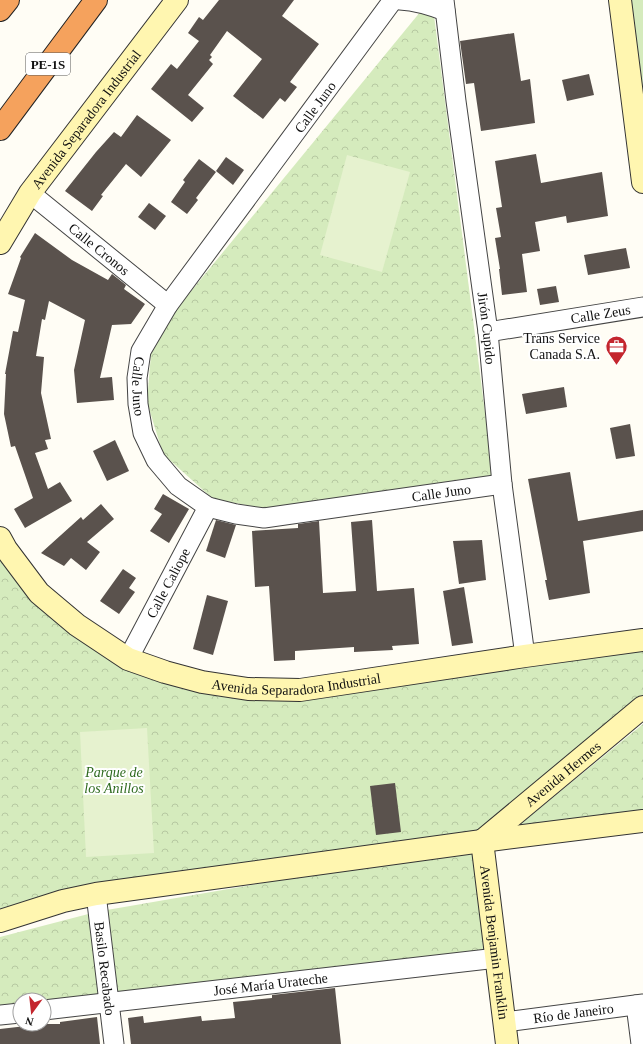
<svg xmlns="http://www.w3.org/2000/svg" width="643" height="1044" font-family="'Times New Roman',serif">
<defs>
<pattern id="park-crowns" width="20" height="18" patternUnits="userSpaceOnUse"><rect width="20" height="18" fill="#d5ebbd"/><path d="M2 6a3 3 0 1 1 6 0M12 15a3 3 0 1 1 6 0" fill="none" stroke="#b6c8a1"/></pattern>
</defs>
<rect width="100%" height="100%" fill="#fffdf5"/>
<polygon fill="#d5ebbd" points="631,0 643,0 643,93"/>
<g fill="url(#park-crowns)">
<polygon points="430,0 432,0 493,475 263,508 213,499 163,454 147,402 151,354 178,307"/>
<polygon points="0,555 31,596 201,689 643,647 643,697 477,833 93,900 0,924"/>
<polygon points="643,724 643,814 513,830"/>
<polygon points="478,846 491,955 111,1000 101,911"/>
<polygon points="96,912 105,1000 44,1007 44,1000 20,1000 20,1010 0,1012 0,937"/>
</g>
<g fill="#e6f2cf">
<polygon points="347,155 410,172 382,272 320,255"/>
<polygon points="147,728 154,853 86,857 80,732"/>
</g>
<g fill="#5a524d">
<polygon points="219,0 294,0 282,16 319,44 290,82 297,87 285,102 280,98 263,119 233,96 262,59 227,31 210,55 212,57 209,60 213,64 188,95 204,108 192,122 151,89 171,64 177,69 199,41 188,33 199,17 203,20"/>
<polygon points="514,33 521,81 530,79 535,123 481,131 474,83 466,84 460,41"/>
<polygon points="589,74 594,95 567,101 562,80"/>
<polygon points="137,115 171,140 141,177 126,164 101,195 103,196 92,211 65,191 96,152 114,132 121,137"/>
<polygon points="536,154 541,183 602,172 608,216 567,223 566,216 535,222 540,251 522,254 527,292 502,295 499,269 500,269 495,238 501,237 496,208 502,207 495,161"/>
<polygon points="226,157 244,170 233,185 216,171"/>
<polygon points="199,159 216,172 196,198 198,200 187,214 171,202 185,182 183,180"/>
<polygon points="149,203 166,216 155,230 138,217"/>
<polygon points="35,233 72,260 108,280 112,274 126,285 124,289 145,304 131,324 112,325 100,378 112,377 114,400 77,403 74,370 85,320 49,301 45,320 42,319 36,356 44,357 41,393 51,439 45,440 48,449 35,453 48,489 60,482 72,501 25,528 14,509 33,498 15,446 11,447 4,414 6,374 5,374 13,331 18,332 25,300 8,294 21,258 20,257"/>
<polygon points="626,248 630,268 588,275 584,255"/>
<polygon points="556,286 559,302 540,305 537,289"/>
<polygon points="564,387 567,407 526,414 522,394"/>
<polygon points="630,424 635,456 616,459 610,428"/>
<polygon points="115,440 129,471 107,481 93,451"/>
<polygon points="570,472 578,521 643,510 643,531 583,541 590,593 549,600 545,580 547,580 528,479"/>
<polygon points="163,494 189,509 169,543 150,531 162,514 154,509"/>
<polygon points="101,504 114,519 87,542 100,552 86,570 71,558 64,566 41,553 81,517 83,520"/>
<polygon points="216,520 236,525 225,558 206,551"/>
<polygon points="372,520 377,591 414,588 419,644 392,646 393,650 354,652 354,647 295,651 295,660 274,661 269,586 255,587 252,531 298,528 298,524 319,521 323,593 356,591 351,522"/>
<polygon points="482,540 486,580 459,584 453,541"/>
<polygon points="123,569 136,578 129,588 135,592 119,614 100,601"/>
<polygon points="464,587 473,643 452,646 443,591"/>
<polygon points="207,595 228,601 213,655 193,649"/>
<polygon points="395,783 401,832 376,835 370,786"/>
<polygon points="335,988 341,1044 131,1044 128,1018 143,1016 144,1023 201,1016 202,1021 235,1018 233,1002 272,998 272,995"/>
<polygon points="97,1017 100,1044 0,1044 0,1029 26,1026 26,1024 60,1024 60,1022"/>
</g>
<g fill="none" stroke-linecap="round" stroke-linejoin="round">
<defs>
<g id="street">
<path id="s1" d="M393,0L168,305L141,351L137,378L138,404L143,433L156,460L178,486L208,507L236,514L264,518L502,484"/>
<path d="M400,0C416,1 430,5 445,11"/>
<path id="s2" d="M444,0L456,101L488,332L502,484L525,656"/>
<path id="s3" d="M30,193L168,305"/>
<path id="s4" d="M488,332L643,307"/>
<path id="s5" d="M128,659L208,507"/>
<path id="s6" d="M96,894L114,1044"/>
<polyline points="636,1005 641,1044"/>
<path id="s7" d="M44,1010L497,958"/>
<polyline points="0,1015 20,1013"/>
<path id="s8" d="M505,1022L643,1004"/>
</g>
<g id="secondary">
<polyline points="620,0 643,182"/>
<path id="s9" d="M0,243L30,193L177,0"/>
<path id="s10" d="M0,538L6,549L39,593L77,625L128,659L165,672L202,682L248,689L300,690L525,656L643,640"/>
<path id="s11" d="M482,841L643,707"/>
<path id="s12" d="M482,841L507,1044"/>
<polyline points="0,921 63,901 96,894 482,841 643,821"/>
</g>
<g id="highway">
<polyline points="0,10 8,0"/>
<polyline points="0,129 96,0"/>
</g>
</defs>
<use href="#street" stroke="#444" stroke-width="21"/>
<use href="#secondary" stroke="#333" stroke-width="24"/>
<use href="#highway" stroke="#222" stroke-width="24"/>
<use href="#street" stroke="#fff" stroke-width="19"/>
<use href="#secondary" stroke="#fff6b0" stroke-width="22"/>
<use href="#highway" stroke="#f5a25d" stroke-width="22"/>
</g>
<defs>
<symbol id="office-pin" viewBox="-11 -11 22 30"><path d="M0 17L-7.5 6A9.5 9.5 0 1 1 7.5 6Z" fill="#c4262e" stroke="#fff"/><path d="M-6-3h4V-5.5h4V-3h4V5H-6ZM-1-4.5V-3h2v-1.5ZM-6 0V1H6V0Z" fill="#fff"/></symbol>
</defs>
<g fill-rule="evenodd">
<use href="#office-pin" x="604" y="334" width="25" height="34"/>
</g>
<g text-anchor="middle" stroke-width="4" stroke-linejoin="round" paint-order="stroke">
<rect fill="#fff" stroke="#585858" stroke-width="1" x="26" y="53" width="44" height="22" rx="3"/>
<g font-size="13" font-weight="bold" fill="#111">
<text x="48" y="69">PE-1S</text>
</g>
<g font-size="14" fill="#111" stroke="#fff">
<text transform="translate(315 107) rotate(-54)" y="5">Calle Juno</text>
<text dy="5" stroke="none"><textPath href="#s9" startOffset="151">Avenida Separadora Industrial</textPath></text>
<text dy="5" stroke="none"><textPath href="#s3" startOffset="89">Calle Cronos</textPath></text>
<text dy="5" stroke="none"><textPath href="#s4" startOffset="114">Calle Zeus</textPath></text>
<text dy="5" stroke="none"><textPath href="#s2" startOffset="331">Jirón Cupido</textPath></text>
<text dy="5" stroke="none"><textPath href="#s1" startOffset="468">Calle Juno</textPath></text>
<text dy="5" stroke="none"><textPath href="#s1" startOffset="852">Calle Juno</textPath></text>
<text dy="5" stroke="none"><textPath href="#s5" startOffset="86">Calle Caliope</textPath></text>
<text dy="5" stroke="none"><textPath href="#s10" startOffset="351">Avenida Separadora Industrial</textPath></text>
<text dy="5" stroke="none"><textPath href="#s11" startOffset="105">Avenida Hermes</textPath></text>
<text dy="5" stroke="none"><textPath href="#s12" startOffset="102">Avenida Benjamin Franklin</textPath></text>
<text dy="5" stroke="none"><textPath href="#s6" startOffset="75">Basilo Recabado</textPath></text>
<text dy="5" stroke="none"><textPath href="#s7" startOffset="228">José María Urateche</textPath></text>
<text dy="5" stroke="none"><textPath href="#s8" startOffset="69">Río de Janeiro</textPath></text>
</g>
<g font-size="14" fill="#111" stroke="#fff" text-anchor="end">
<text x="600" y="343">Trans Service<tspan x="600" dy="16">Canada S.A.</tspan></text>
</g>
<g font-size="14" font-style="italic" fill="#2f6b1f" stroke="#fff">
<text x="114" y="777">Parque de<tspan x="114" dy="16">los Anillos</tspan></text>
</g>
</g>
<g transform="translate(32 1012) rotate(195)"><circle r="19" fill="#ffffff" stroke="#a0a0a0"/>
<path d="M0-3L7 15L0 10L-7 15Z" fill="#c4262e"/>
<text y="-6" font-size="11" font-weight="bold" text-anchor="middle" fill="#111111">N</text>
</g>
</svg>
